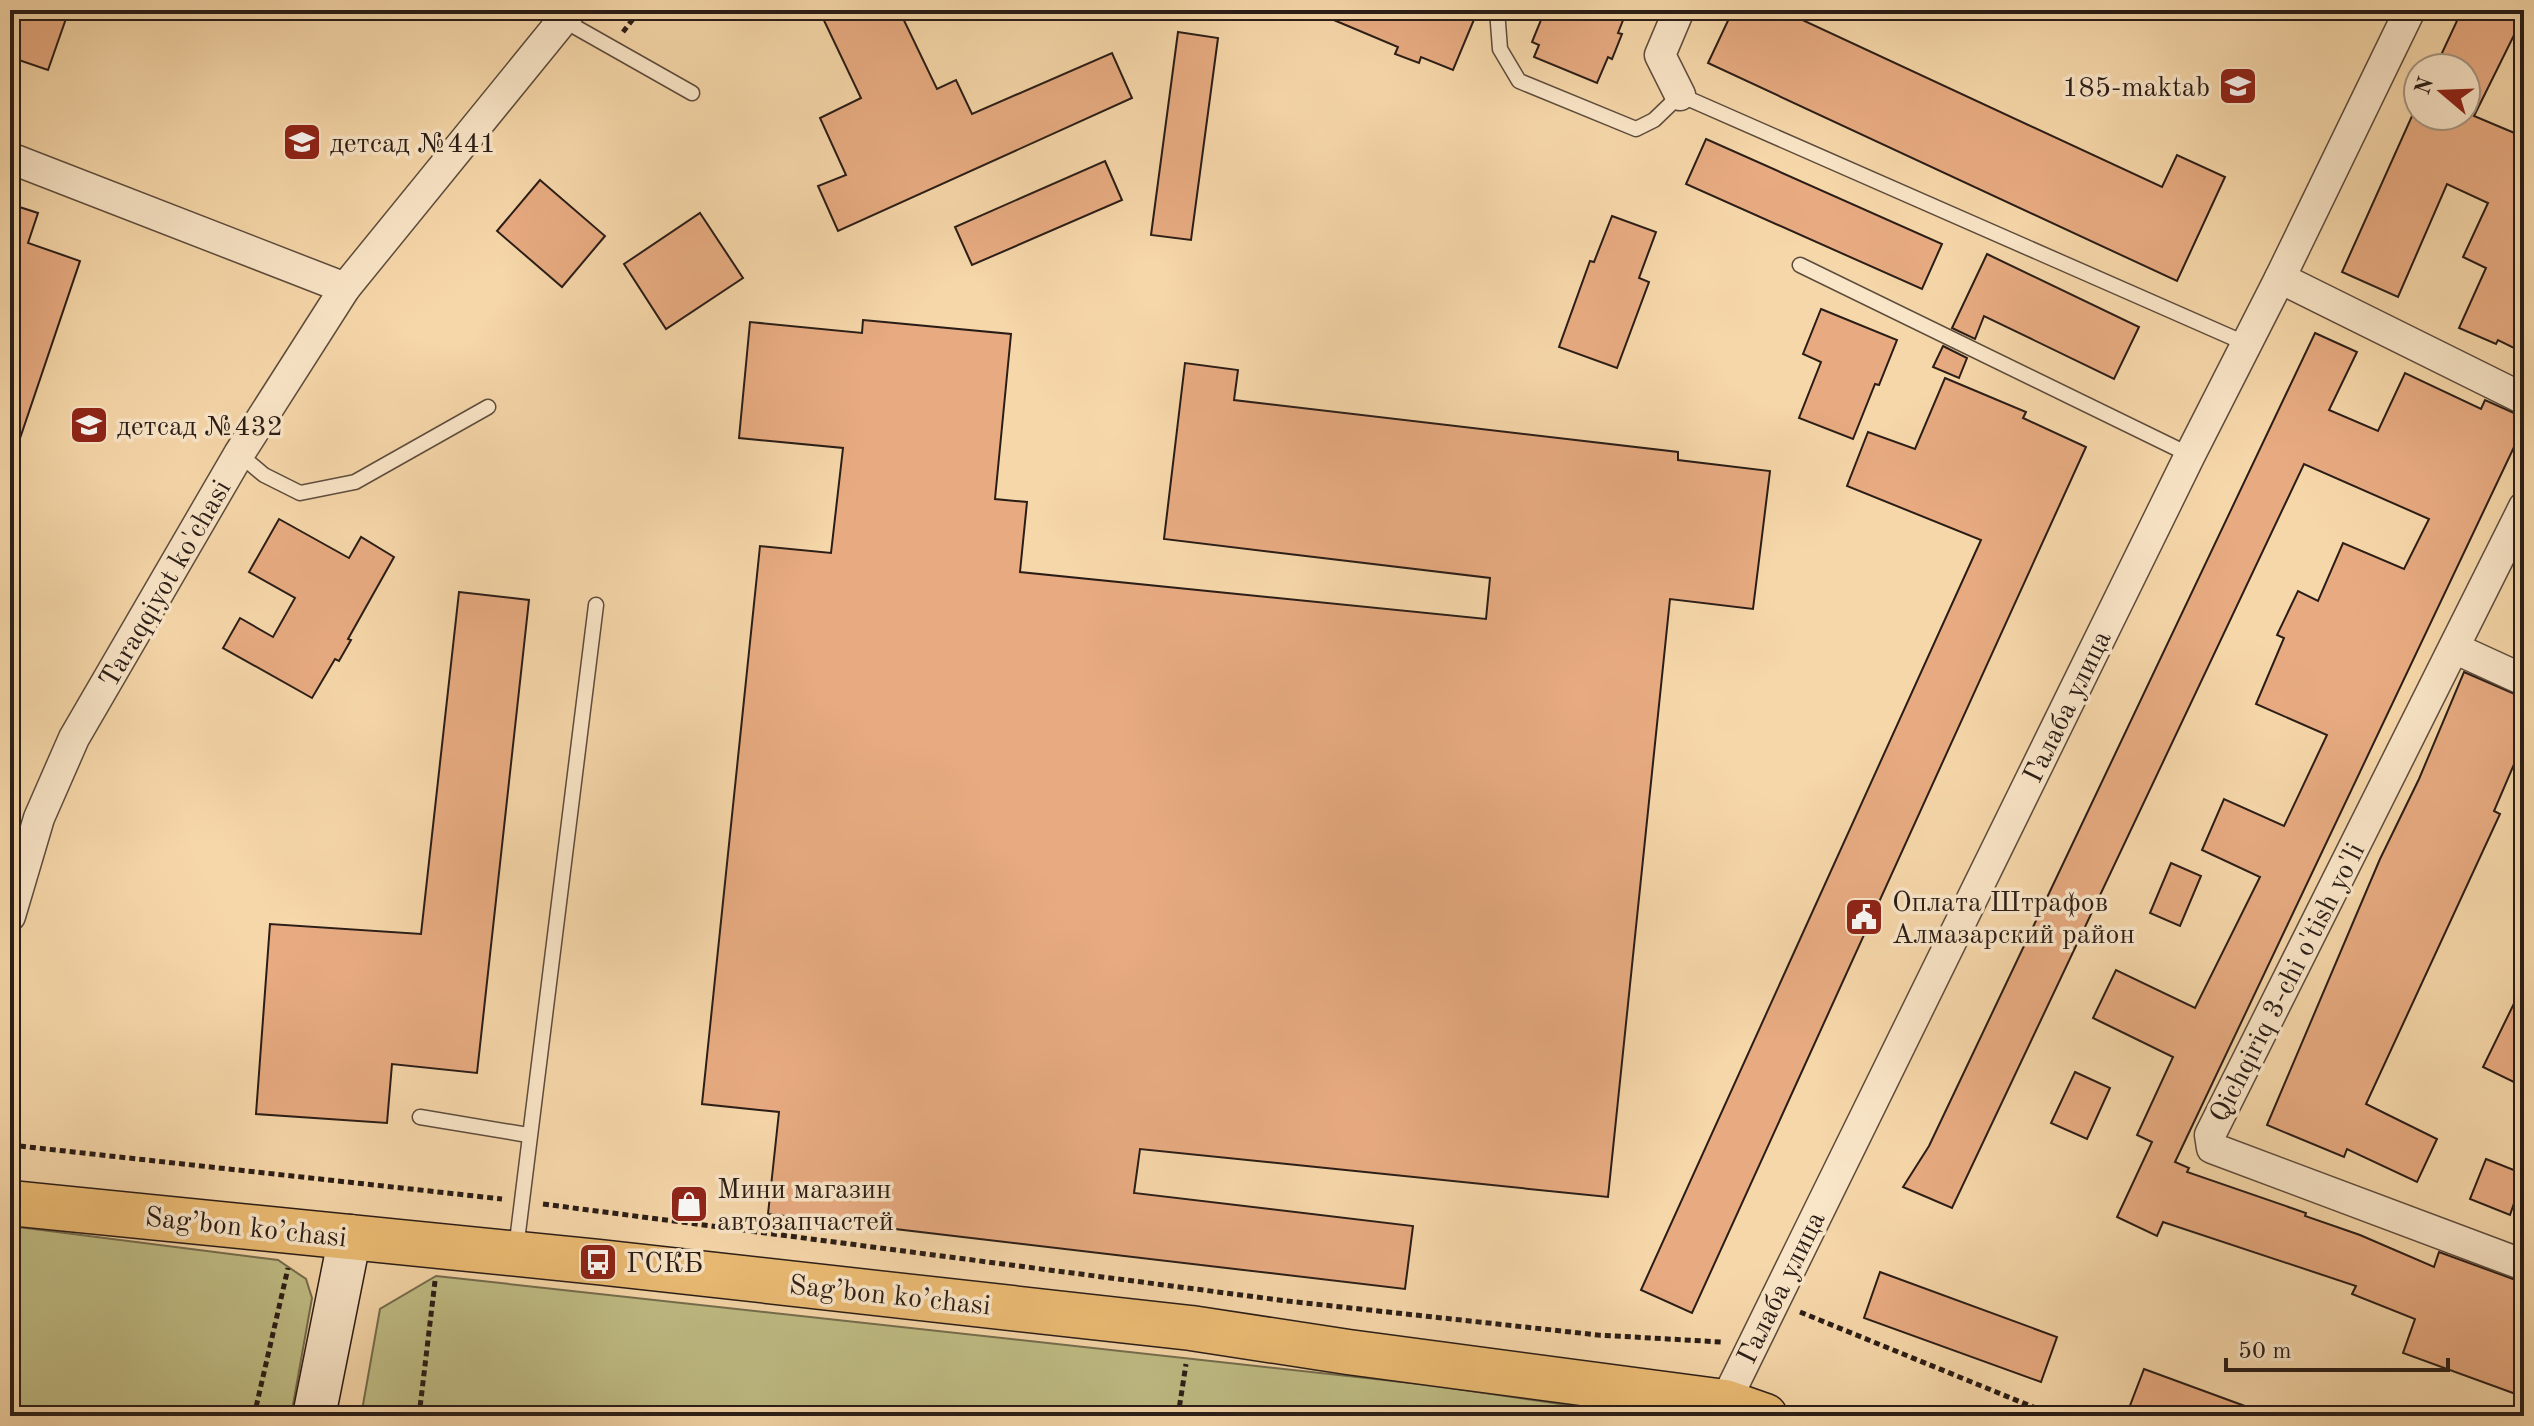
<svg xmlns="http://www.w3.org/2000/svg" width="2534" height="1426" font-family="'Old Standard TT',serif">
<rect width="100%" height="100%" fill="#f6d7a9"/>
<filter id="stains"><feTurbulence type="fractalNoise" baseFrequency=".0025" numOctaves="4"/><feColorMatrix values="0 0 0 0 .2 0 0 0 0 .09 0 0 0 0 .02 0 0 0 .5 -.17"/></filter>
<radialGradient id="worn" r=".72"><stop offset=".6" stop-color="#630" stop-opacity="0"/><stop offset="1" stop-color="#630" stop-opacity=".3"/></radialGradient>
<g fill="#c0bd85" stroke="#756d4e" stroke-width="2">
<polygon points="10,1226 278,1260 306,1279 312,1298 291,1416 10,1416"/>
<polygon points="436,1276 1430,1385 1643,1416 361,1416 380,1309"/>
</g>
<g fill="#e8ab81" stroke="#2a1d17" stroke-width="2">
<polygon points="10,10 69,10 48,70 10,57"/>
<polygon points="819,10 899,10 937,89 956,80 972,114 1112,53 1132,98 838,231 818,186 846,175 820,118 861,98"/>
<polygon points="1310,10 1478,10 1453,70 1421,57 1419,63 1395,54 1398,47"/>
<polygon points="1545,10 1627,10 1618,33 1622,34 1612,59 1608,57 1597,83 1534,57 1539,45 1532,42"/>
<polygon points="1733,10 1781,10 2162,187 2177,155 2225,177 2177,281 1708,63"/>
<polygon points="2462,10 2524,10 2524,15 2474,116 2524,137 2524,210 2516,228 2524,232 2524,353 2498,340 2496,344 2459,328 2486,268 2463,257 2488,203 2447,184 2398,297 2342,272 2412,116 2466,116 2466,68 2435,68"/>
<polygon points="1178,32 1218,38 1191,240 1151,235"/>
<polygon points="1706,139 1942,244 1922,289 1686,184"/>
<polygon points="1105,161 1122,200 972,265 955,227"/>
<polygon points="540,180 605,236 562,287 497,231"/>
<polygon points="10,204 38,213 28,243 80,261 14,456 10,455"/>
<polygon points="700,213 743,278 666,329 624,264"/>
<polygon points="1612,216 1656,232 1639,278 1649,282 1617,368 1559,347 1590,261 1594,262"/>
<polygon points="1987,254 2139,327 2114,379 1984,316 1975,339 1952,328"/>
<polygon points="1821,309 1897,340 1879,385 1875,384 1853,439 1799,418 1821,362 1803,354"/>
<polygon points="863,320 1011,334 995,499 1027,502 1020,572 1486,619 1490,578 1164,539 1185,363 1238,370 1234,400 1678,452 1678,460 1770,471 1753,609 1670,599 1608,1197 1140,1149 1134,1193 1413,1226 1405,1289 768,1214 779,1112 702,1104 760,546 831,553 843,448 739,438 750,322 862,333"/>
<polygon points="2315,333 2357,352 2329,410 2378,431 2405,373 2481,409 2485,400 2523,417 2524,426 2175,1162 2189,1168 2187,1172 2306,1213 2305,1216 2360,1235 2434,1267 2439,1252 2524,1283 2524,1397 2403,1353 2415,1319 2352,1294 2356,1286 2163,1222 2157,1236 2117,1217 2152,1142 2137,1135 2173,1057 2093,1018 2116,970 2195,1008 2260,877 2202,850 2224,799 2284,826 2327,735 2256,704 2284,638 2277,635 2298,591 2318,601 2343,543 2404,569 2429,519 2304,464 1952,1208 1903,1187 1929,1146"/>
<polygon points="1943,346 1967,358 1959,378 1933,367"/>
<polygon points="1945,378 2026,412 2023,418 2086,447 1692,1313 1641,1290 1981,540 1847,486 1868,432 1915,449"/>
<polygon points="279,519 349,558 361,537 394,557 348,639 351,640 339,661 335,659 312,698 223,648 240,618 273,637 295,598 249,572"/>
<polygon points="459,592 529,600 477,1073 392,1064 387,1123 256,1114 270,924 421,934"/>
<polygon points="2464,672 2524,698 2524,741 2494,811 2500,814 2366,1104 2437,1139 2417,1182 2347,1149 2344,1157 2267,1125 2380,859 2419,779"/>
<polygon points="2171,863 2201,876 2180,926 2150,913"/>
<polygon points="2524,983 2524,1087 2483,1067"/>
<polygon points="2075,1072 2110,1088 2087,1139 2051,1123"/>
<polygon points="2486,1159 2524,1174 2510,1215 2470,1199"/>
<polygon points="1880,1272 2057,1337 2041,1382 1864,1318"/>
<polygon points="2144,1369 2264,1413 2264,1416 2126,1416"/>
</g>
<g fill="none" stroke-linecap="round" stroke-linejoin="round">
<defs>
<g id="lane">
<polyline points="1497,10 1500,49 1519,81 1636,129 1654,120 1680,95 2247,344"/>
<polyline points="563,20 692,93"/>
<polyline points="1800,265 2190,455"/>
<polyline points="239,454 264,475 300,493 355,482 488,407"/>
<polyline points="420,1117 528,1135"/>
<polyline points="516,1249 596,605"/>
</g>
<g id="street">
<polyline points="1679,10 1660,55 1680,95"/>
<polyline points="10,158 345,288"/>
<polyline points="2280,278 2524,399"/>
<polyline points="2524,507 2210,1135 2212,1148 2524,1265"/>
<polyline points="2454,648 2524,680"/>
<polyline points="10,916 39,818 74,738 239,454 345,288 571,10"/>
<polyline points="1725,1402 2190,455 2280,278 2410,10"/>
</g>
<polyline id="secondary" points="314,1416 350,1236"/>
<polyline id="primary" points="10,1203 598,1262 1191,1328 1348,1352 1725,1402 1765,1416"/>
</defs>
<use href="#lane" stroke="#5d4c3c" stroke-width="17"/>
<use href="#street" stroke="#5d4c3c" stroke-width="33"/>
<use href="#secondary" stroke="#2a1d17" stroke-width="45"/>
<use href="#primary" stroke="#2a1d17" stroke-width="47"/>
<g stroke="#2a1d17" stroke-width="5" stroke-dasharray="6 4" stroke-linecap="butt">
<polyline points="623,32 640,10"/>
<polyline points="10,1145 502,1199"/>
<polyline points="543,1204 1287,1301 1598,1335 1721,1342"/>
<polyline points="1800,1312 2055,1416"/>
<polyline points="254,1416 288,1268"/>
<polyline points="419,1416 435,1281"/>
<polyline points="1178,1416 1186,1364"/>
</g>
<use href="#lane" stroke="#f9e5c7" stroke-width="14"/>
<use href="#street" stroke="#f9e5c7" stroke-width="30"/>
<use href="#secondary" stroke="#f9e5c7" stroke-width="42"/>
<use href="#primary" stroke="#ebbc74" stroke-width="44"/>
</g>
<defs>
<symbol id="school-square" viewBox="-11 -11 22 22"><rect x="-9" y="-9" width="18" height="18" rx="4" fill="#8f2418" stroke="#f9e5c7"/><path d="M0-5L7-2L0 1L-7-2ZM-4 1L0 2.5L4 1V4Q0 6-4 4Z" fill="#fff"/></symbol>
<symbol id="civic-square" viewBox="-11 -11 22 22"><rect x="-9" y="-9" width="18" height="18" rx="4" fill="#8f2418" stroke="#f9e5c7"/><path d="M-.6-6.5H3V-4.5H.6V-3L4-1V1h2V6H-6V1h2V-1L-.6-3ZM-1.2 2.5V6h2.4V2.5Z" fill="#fff"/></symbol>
<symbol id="shop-square" viewBox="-11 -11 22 22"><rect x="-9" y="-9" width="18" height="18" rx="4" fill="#8f2418" stroke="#f9e5c7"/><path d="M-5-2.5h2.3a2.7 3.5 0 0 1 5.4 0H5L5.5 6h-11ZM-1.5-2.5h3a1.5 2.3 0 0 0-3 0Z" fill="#fff"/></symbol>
<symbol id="bus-square" viewBox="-11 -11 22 22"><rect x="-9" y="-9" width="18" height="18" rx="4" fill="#8f2418" stroke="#f9e5c7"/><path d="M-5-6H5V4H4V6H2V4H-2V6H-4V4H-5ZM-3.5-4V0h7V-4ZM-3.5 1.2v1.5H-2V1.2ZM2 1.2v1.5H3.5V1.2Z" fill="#fff"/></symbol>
</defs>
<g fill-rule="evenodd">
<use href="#school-square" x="2216" y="64" width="44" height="44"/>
<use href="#school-square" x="280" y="120" width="44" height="44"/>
<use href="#school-square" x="67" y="403" width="44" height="44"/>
<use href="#civic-square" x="1842" y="895" width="44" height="44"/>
<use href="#shop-square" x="667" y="1182" width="44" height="44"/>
<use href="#bus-square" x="576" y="1240" width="44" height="44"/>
</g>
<g text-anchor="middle" stroke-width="7" stroke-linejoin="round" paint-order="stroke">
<g font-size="28" fill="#2a1d17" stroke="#f9e5c7" text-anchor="start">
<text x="2210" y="96" text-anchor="end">185-maktab</text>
<text x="330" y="152">детсад №441</text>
<text x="117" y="435">детсад №432</text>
<text x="1892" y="911">Оплата Штрафов<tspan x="1892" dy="32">Aлмазарский район</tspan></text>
<text x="717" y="1198">Мини магазин<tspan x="717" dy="32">автозапчастей</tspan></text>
<text x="626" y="1272">ГСКБ</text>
</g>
<g font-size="28" fill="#2a1d17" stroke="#f9e5c7">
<text transform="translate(164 583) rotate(-60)" y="10">Taraqqiyot ko'chasi</text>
<text transform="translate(2066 706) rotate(-64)" y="10">Галаба улица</text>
<text transform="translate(2286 982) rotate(-63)" y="10">Qichqiriq 3-chi o'tish yo'li</text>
<text transform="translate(246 1226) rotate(6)" y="10">Sag’bon ko’chasi</text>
<text transform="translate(1780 1287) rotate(-64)" y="10">Галаба улица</text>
<text transform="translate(890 1294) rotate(6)" y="10">Sag’bon ko’chasi</text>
</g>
</g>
<rect width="2534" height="1426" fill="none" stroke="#f6d7a9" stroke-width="40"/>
<rect x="12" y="12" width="2510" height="1402" fill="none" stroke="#2a1d17" stroke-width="4"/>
<rect x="20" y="20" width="2494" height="1386" fill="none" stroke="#2a1d17" stroke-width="2"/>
<g transform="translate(2442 92) rotate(289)"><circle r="38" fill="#f9e5c7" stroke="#a69581" stroke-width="2"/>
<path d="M0-6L14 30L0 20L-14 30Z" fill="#8f2418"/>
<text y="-12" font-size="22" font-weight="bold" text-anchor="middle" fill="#2a1d17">N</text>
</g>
<path d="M2226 1358v12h222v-12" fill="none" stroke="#2a1d17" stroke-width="4"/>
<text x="2238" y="1358" font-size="24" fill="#2a1d17" stroke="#f9e5c7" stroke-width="6" paint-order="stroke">50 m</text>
<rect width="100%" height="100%" filter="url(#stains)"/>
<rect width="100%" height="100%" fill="url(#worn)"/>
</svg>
